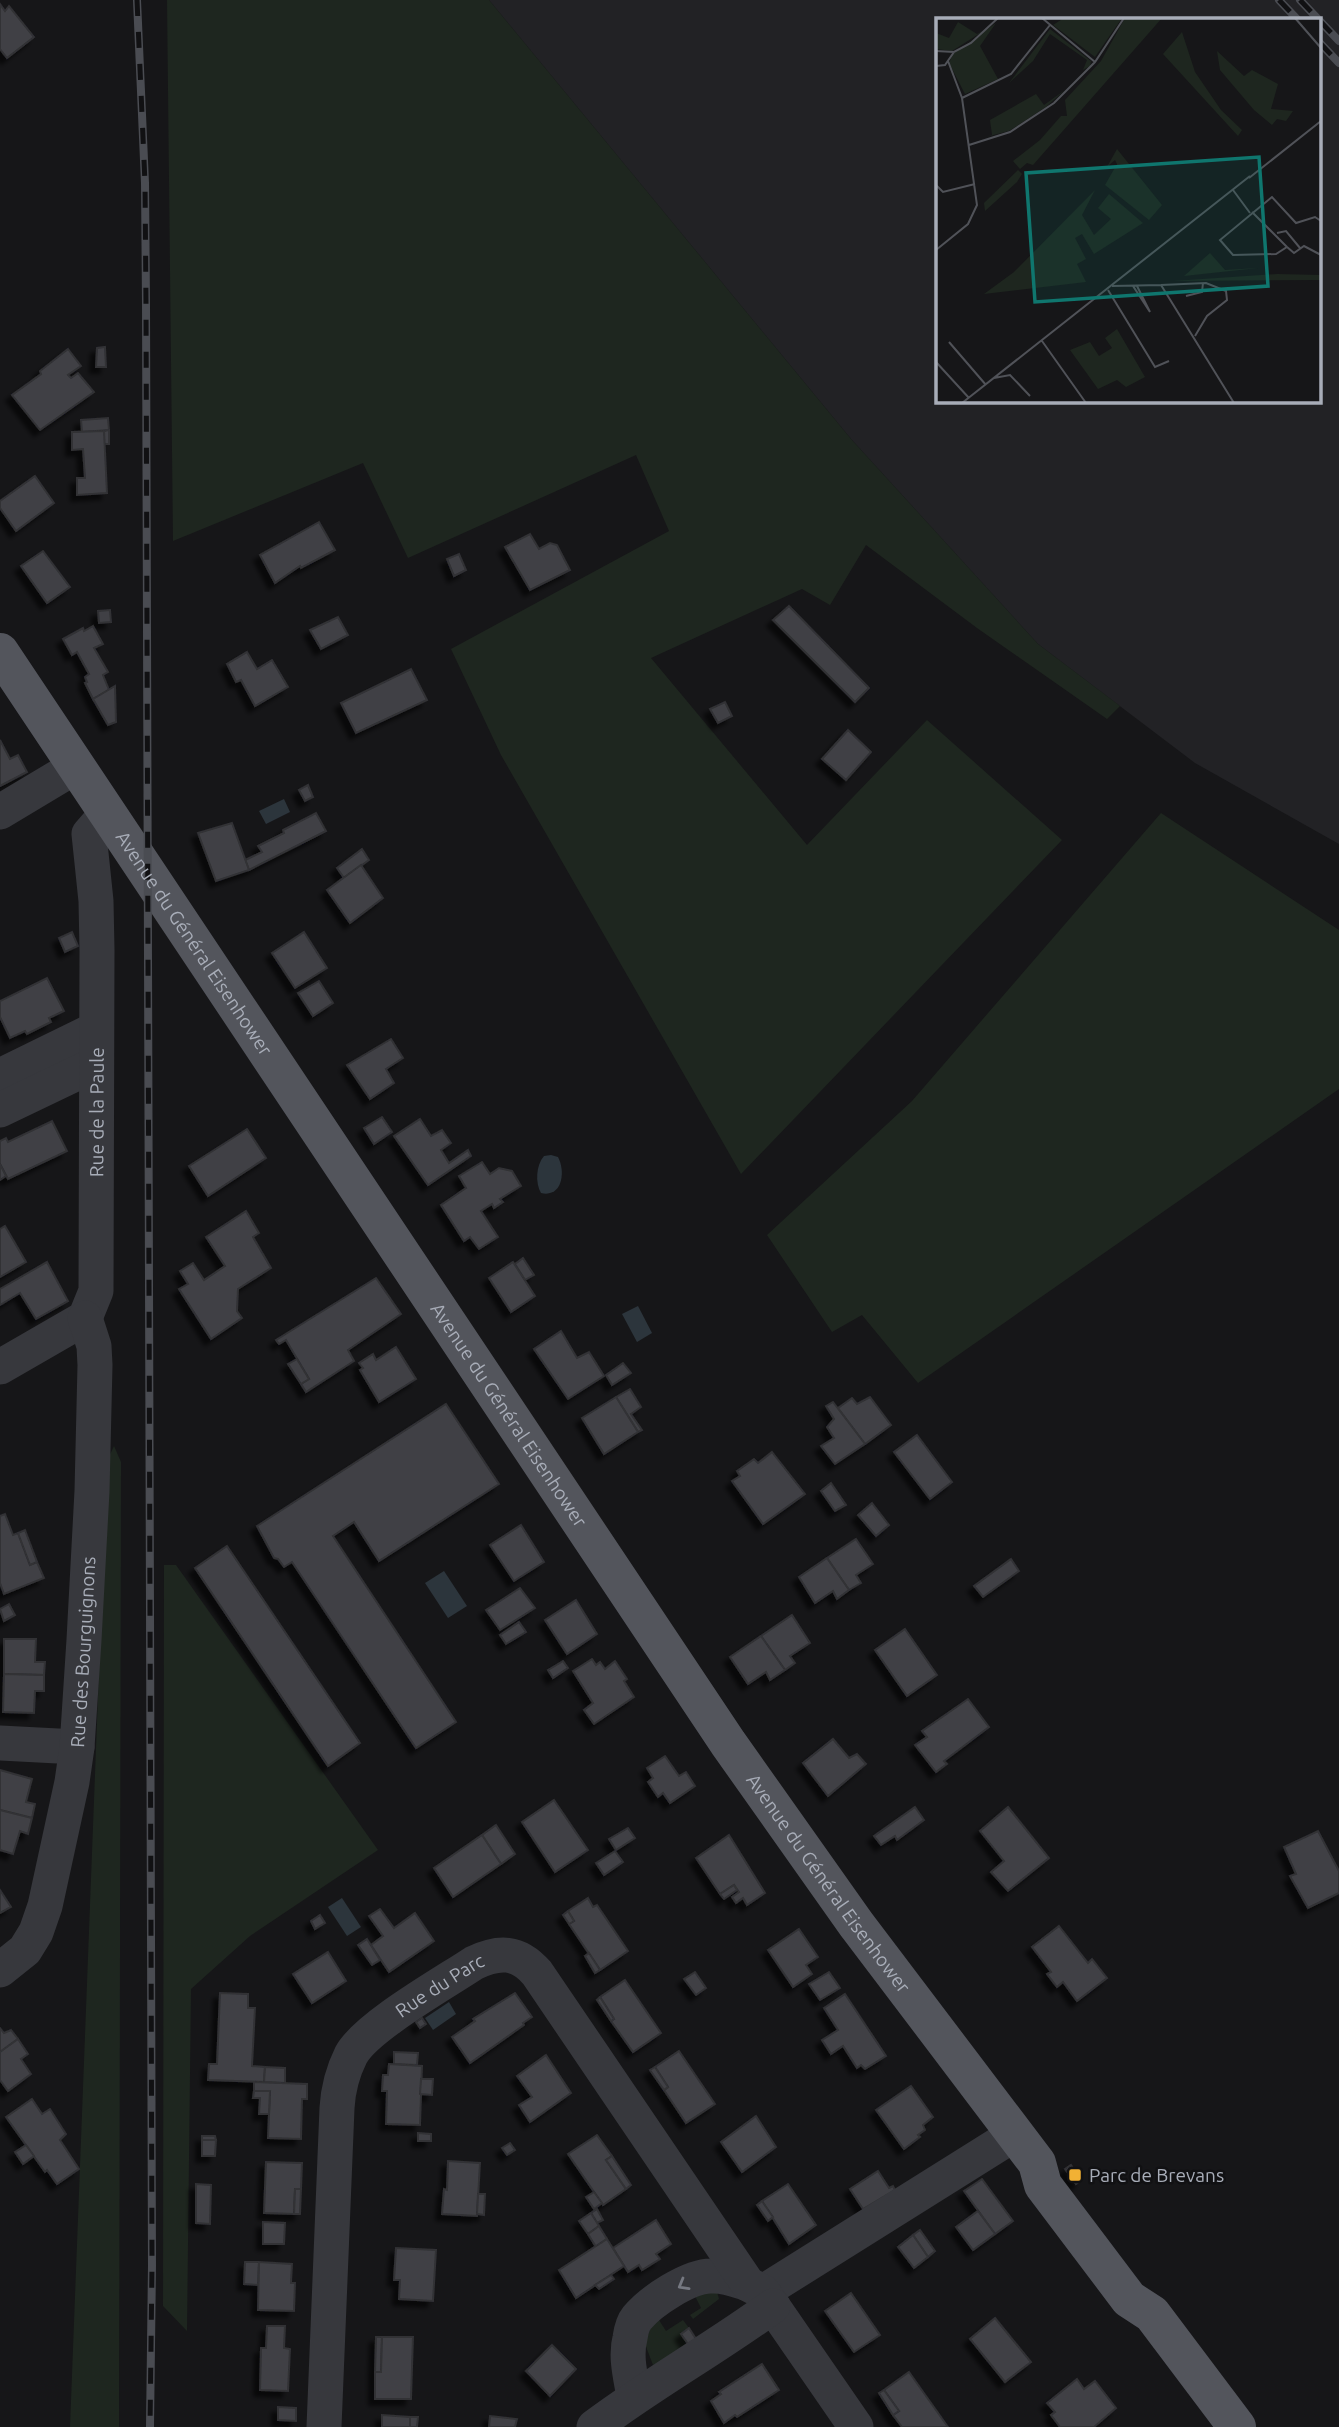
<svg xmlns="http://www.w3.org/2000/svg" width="1339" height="2427" font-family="Ubuntu,sans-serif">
<defs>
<filter id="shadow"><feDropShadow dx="-6" dy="6" stdDeviation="2" flood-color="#0009"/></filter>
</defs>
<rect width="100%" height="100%" fill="#161618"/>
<path fill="#222225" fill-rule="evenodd" d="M489,0H1339V844L1195,763L1038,644L851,439ZM938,19H1320V401H938Z"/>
<g fill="#1e261f">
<polygon points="167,0 489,0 851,439 1038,644 1120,706 1107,719 977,628 866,545 830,605 802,589 651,658 807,845 927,720 1062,840 741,1174 501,755 451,649 669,531 636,455 408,558 363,463 173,541"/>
<polygon points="1161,813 1339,930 1339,1089 918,1383 862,1315 832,1332 767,1235 912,1101"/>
<polygon points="114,1446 121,1462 119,2427 70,2427 107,1461"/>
<polygon points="164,1565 176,1565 378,1850 250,1936 191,1989 187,2331 163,2306"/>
<polygon points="716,2288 719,2299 693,2319 690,2315 701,2308 692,2290"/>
<polygon points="655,2314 666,2331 683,2320 689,2328 681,2334 693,2352 653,2365 645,2344"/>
</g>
<g fill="#2c353c">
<polygon points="284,799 290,812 266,824 259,811"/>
<path d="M551,1155L558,1157C566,1172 562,1198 541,1193C535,1183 536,1165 544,1156Z"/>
<polygon points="638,1306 652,1333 637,1342 622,1314"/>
<polygon points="444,1571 467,1606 448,1618 425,1583"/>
<polygon points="342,1898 361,1927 347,1936 328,1907"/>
<polygon points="449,2002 456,2014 433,2030 425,2018"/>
</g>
<g fill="#404145" stroke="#303034" stroke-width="2" filter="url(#shadow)">
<polygon points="0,4 5,11 9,6 34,37 7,58 0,49"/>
<polygon points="105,347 106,367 96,367 97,348"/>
<polygon points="68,349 81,366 68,375 71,378 78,373 94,392 40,430 12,395 41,374 40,371"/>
<polygon points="108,418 109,430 82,432 81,420"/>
<polygon points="109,430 109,444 104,444 104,431"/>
<polygon points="104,431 107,493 77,495 77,478 85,478 83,449 72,450 72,432"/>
<polygon points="35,476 54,503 16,531 0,508 0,501"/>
<polygon points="319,522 335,550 301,568 300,566 275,583 260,555"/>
<polygon points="530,534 539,549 550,543 557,545 570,570 530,590 505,547"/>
<polygon points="43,551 70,587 47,603 21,566"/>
<polygon points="459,554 466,570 454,576 447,559"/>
<polygon points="789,606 869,688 855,702 773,620"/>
<polygon points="110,610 111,622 99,623 98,611"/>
<polygon points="338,617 348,635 321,649 310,630"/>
<polygon points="93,626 103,644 94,648 108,672 103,675 109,690 93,699 85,683 87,682 85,677 89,674 77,652 72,655 63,639 83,628 84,631"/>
<polygon points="247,652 257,669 272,660 288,687 255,706 241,680 236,682 227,664"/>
<polygon points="411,669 427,700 356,733 341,703"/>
<polygon points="115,686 116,722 108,725 93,699"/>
<polygon points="725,702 732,716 718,723 710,709"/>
<polygon points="848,730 871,752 846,780 822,759"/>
<polygon points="0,740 10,759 18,755 27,772 0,786"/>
<polygon points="308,785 313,797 305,801 299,790"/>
<polygon points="316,813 326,831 249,870 245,860 262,852 258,846 284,833 283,830"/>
<polygon points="232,823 249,870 216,881 198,833"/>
<polygon points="362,849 369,860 344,878 337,868"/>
<polygon points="361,865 383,898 350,923 327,890"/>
<polygon points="72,932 78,946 65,952 59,938"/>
<polygon points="304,932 327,968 295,988 272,953"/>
<polygon points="47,978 64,1011 49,1018 51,1022 27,1034 25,1031 10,1038 0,1017 0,1001"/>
<polygon points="319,981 333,1003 313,1016 298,993"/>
<polygon points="391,1039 403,1058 386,1069 394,1083 370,1099 347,1065"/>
<polygon points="382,1117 392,1132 374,1144 364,1128"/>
<polygon points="420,1119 431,1136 442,1130 451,1143 441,1150 449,1163 468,1150 471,1156 428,1185 394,1136"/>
<polygon points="52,1121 67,1151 8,1179 0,1164 0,1141 6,1138 8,1142"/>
<polygon points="247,1129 266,1158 208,1196 189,1166"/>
<polygon points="482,1162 490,1174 499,1168 512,1171 521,1186 500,1199 503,1202 494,1208 492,1204 481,1211 498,1237 479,1249 470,1237 464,1241 441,1205 466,1188 459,1176"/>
<polygon points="0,1164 6,1176 0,1180"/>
<polygon points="246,1211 259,1233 253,1237 271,1268 238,1289 237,1311 242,1318 211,1339 179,1289 188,1284 180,1271 193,1263 204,1280 225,1266 206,1237"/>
<polygon points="5,1226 26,1262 0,1277 0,1229"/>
<polygon points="523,1258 534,1275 525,1280 515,1264"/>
<polygon points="47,1262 68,1301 36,1319 20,1293 0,1305 0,1289"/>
<polygon points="513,1262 535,1296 511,1312 489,1278"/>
<polygon points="376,1278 401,1314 348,1350 354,1361 306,1392 301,1384 309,1379 286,1340 279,1344 276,1340"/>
<polygon points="561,1331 577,1358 589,1352 604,1376 568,1399 534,1349"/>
<polygon points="396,1347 416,1379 379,1402 360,1370 363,1368 359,1363 373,1354 376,1360"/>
<polygon points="297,1359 309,1379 301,1384 288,1364"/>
<polygon points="623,1363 631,1373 612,1385 606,1375"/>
<polygon points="630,1389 641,1407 631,1414 642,1430 638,1432 616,1397"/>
<polygon points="616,1397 638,1432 604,1454 582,1418"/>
<polygon points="870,1397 891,1425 865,1444 838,1408 852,1398 857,1404"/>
<polygon points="833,1402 865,1444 835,1464 821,1446 834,1438 827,1427 834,1419 826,1406"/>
<polygon points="446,1404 499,1484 379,1561 354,1522 333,1536 456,1722 416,1748 292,1562 284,1567 278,1559 274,1558 257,1526"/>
<polygon points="917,1435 952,1482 930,1499 894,1452"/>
<polygon points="772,1452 805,1494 763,1524 732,1481 740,1476 737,1471 754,1459 758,1463"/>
<polygon points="831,1483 846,1505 835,1511 821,1491"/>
<polygon points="872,1503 889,1525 876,1536 858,1515"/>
<polygon points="5,1514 13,1535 18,1533 30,1565 37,1562 44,1578 4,1594 0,1583 0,1516"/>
<polygon points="521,1525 544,1562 514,1581 490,1545"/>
<polygon points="25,1530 37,1562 30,1565 18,1533"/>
<polygon points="856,1539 873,1564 856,1575 861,1583 849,1590 827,1558"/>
<polygon points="227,1546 360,1743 328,1766 195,1568"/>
<polygon points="827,1558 849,1590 837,1599 833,1591 815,1603 799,1577"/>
<polygon points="1011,1559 1019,1571 983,1597 974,1586"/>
<polygon points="520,1588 535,1608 500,1630 486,1610"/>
<polygon points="576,1600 597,1634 567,1654 545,1620"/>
<polygon points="9,1604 15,1615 4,1621 0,1609"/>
<polygon points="792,1615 810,1643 790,1656 795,1663 785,1670 761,1636"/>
<polygon points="519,1622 526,1632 506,1644 500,1635"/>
<polygon points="905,1629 937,1675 907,1696 875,1650"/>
<polygon points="761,1636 785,1670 770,1680 766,1672 748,1684 730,1657"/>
<polygon points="4,1639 36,1639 35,1662 45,1662 44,1675 4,1674"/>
<polygon points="592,1659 596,1665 600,1662 605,1669 615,1661 627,1679 624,1681 634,1697 594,1724 584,1710 593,1703 573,1671"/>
<polygon points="563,1661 568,1668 553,1678 548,1670"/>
<polygon points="4,1674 44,1675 44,1691 35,1691 34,1713 3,1712"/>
<polygon points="968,1699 989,1727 944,1761 947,1764 936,1772 915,1745 927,1737 922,1731"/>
<polygon points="833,1739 849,1758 857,1754 866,1764 828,1796 803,1763"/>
<polygon points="665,1756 679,1776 686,1772 695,1786 670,1803 663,1793 658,1797 648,1782 653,1778 647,1768"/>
<polygon points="0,1770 32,1779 26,1802 35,1804 32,1818 0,1810"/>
<polygon points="554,1800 588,1850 555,1872 522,1822"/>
<polygon points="915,1807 924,1820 897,1840 895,1836 881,1845 874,1836"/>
<polygon points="1008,1807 1049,1858 1008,1891 991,1872 1004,1861 980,1831"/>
<polygon points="0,1810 32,1818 28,1834 20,1831 13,1854 0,1850"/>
<polygon points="496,1825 515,1854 501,1864 482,1835"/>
<polygon points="628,1828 635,1838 616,1850 609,1839"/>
<polygon points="1318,1831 1339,1871 1339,1893 1308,1908 1290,1876 1296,1874 1284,1847"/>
<polygon points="482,1835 501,1864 453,1897 434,1868"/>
<polygon points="729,1835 765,1893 747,1905 743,1898 736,1903 732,1897 739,1892 734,1885 720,1894 696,1858"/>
<polygon points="615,1851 623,1862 604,1875 596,1863"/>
<polygon points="734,1885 737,1890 724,1899 720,1894"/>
<polygon points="0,1890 11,1907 0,1913"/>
<polygon points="588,1898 593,1907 597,1905 628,1951 600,1970 569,1924 574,1921 568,1911"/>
<polygon points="380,1909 394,1928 415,1913 434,1941 389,1972 371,1945 383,1936 369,1916"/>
<polygon points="568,1911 574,1921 569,1924 563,1915"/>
<polygon points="320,1915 325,1923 315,1929 311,1921"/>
<polygon points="1059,1926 1088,1963 1092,1959 1107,1978 1077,2001 1063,1982 1057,1987 1047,1974 1051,1972 1032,1947"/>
<polygon points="799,1929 818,1957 806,1965 812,1974 793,1987 768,1950"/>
<polygon points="367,1939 380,1960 372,1965 358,1945"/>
<polygon points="328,1952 346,1981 312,2003 293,1974"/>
<polygon points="589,1953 600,1970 595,1973 585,1956"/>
<polygon points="695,1972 706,1988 696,1995 684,1979"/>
<polygon points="829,1972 840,1988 820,2000 809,1984"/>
<polygon points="625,1980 661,2033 633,2052 611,2021 614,2019 600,1997"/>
<polygon points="220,1993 248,1994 248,2008 255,2008 252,2066 265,2067 264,2082 208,2080 209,2064 217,2064"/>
<polygon points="515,1993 532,2017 523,2023 524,2025 470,2063 452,2037 475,2021 473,2019"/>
<polygon points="845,1994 886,2056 865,2069 861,2065 857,2068 843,2046 831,2054 822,2040 838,2030 824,2008"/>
<polygon points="600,1997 614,2019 611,2021 597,2000"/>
<polygon points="422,2018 426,2024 420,2028 416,2022"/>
<polygon points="0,2028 4,2033 11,2030 18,2039 0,2052"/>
<polygon points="18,2039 28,2054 21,2059 31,2074 8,2091 0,2080 0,2052"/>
<polygon points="679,2051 715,2104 686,2123 664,2090 668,2087 655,2067"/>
<polygon points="394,2052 418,2053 417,2065 394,2064"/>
<polygon points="546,2055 571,2093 530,2122 519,2105 532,2097 517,2076"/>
<polygon points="389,2064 422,2066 420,2125 386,2124 387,2091 382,2091 383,2075 388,2075"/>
<polygon points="265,2067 285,2068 285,2083 264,2082"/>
<polygon points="655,2067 668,2087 664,2090 650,2070"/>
<polygon points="421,2079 433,2079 432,2095 420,2094"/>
<polygon points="254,2082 307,2084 307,2099 302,2099 301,2139 268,2138 270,2091 254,2091"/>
<polygon points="911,2086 933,2117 923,2125 925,2130 918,2135 920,2137 904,2149 876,2110"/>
<polygon points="254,2091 270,2091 269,2114 259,2114 260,2098 253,2098"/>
<polygon points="32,2099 42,2114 50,2109 66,2134 60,2140 79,2169 57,2184 47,2170 45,2172 6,2117"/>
<polygon points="756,2116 776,2147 742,2172 721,2142"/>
<polygon points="418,2133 431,2134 431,2141 418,2141"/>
<polygon points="597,2135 612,2156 606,2160 626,2189 603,2205 568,2154"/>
<polygon points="202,2136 215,2136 216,2140 202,2140"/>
<polygon points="202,2140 216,2140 215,2156 202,2156"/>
<polygon points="510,2143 515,2150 507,2155 502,2148"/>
<polygon points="26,2145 34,2156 23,2164 15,2152"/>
<polygon points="612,2156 631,2185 626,2189 606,2160"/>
<polygon points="448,2161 480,2163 477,2216 442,2214 444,2189 447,2190"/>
<polygon points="266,2162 302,2163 301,2189 295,2189 294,2214 264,2213"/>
<polygon points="1071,2165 1081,2180 1076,2184 1065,2169"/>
<polygon points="878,2171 889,2188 893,2186 895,2190 863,2209 850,2189"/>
<polygon points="982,2179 1013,2221 995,2234 964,2191"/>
<polygon points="196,2184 211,2185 210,2224 196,2223"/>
<polygon points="788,2184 816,2225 789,2244 762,2201"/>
<polygon points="295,2189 301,2189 300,2214 294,2214"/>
<polygon points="594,2192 602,2203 594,2209 586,2197"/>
<polygon points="478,2194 485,2194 484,2215 477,2214"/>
<polygon points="762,2201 773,2217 768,2221 757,2205"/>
<polygon points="597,2209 603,2220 597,2223 591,2213"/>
<polygon points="978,2211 995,2234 973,2250 956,2227"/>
<polygon points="591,2213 599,2226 588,2234 579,2221"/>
<polygon points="656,2220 671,2244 656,2254 660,2259 642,2270 639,2265 628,2272 613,2248"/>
<polygon points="263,2222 285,2223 284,2244 263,2244"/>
<polygon points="599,2226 607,2239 596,2247 588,2234"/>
<polygon points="920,2230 935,2251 928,2257 913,2235"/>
<polygon points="913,2235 928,2257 914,2268 898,2247"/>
<polygon points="607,2239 624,2266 576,2298 559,2270"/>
<polygon points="396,2248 436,2250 433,2301 399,2299 400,2280 394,2280"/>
<polygon points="245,2262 259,2262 258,2285 244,2284"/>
<polygon points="259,2262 292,2264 291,2283 295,2283 294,2311 258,2310"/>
<polygon points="611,2275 614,2279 599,2289 595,2285"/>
<polygon points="851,2293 880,2335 854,2352 825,2311"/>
<polygon points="995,2318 1031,2362 1005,2382 970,2339"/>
<polygon points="267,2326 285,2326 284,2348 290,2349 288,2391 260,2390 261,2348 266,2348"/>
<polygon points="689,2328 696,2339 688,2344 681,2334"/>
<polygon points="376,2337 382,2337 381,2372 375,2372"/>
<polygon points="382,2337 413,2337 411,2399 375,2399 375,2372 381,2372"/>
<polygon points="552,2345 576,2369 550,2396 526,2371"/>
<polygon points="762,2364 779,2390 737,2417 735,2415 724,2423 711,2401 721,2394 719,2392"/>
<polygon points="909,2372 948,2427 902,2427 893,2415 899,2411 884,2390"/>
<polygon points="1077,2379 1084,2389 1095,2381 1116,2408 1094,2427 1060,2427 1051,2415 1055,2412 1047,2403"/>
<polygon points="884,2390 899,2411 893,2415 879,2393"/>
<polygon points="278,2407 296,2408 296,2421 278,2420"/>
<polygon points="382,2415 410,2417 410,2427 382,2427"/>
<polygon points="490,2416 517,2419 515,2427 489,2427"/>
<polygon points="410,2417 418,2417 417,2427 410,2427"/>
</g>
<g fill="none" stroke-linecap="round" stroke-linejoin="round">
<g stroke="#37383d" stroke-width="35">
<polyline points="0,812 75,767"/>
<polyline points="0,1076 96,1029"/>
<polyline points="0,1110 96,1064"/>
<path id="s1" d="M0,1367L85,1318L96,1291L97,950L96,901L89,834L108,812"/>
<polyline points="0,1743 77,1747"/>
<path id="s2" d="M0,1970L25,1950L36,1932L45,1906L72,1782L77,1747L84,1640L92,1491L95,1365L94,1346L85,1318"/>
<polyline points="763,2292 1015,2134"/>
<path d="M634,2397C631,2378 625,2357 630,2338C631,2331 633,2323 637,2318C651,2301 689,2276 711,2276C724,2275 736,2280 748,2284"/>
<path id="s3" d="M324,2427L337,2108C338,2091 343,2071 351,2055C366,2027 444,1983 474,1963C499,1951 518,1951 537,1973L748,2284L763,2292L856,2427"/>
<path d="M594,2427C651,2384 714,2349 773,2306"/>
</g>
<path stroke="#53555c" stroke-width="38" id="s4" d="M0,652L728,1743L856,1924L1037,2163L1043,2185L1129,2299L1152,2314L1237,2427"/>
<defs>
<g id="rail">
<polyline points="137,0 145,183 146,304 152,2265 150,2427"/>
<polyline points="1279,0 1297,19"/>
<polyline points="1300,0 1318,19"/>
<polyline points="1320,21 1339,41"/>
<polyline points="1320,43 1339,63"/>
</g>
</defs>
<use href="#rail" stroke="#4a4c52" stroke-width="8"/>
<use href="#rail" stroke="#111113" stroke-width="5" stroke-dasharray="16" stroke-linecap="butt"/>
</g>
<defs><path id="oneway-chevron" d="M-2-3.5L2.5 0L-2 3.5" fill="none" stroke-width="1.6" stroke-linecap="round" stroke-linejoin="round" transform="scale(1.75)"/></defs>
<use stroke="#757881" href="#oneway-chevron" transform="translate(683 2285) rotate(150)"/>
<rect fill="#f2b134" stroke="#111113" stroke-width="2.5" x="1068" y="2168" width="14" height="14" rx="3.5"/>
<g text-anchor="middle" stroke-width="5" stroke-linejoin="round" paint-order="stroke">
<g font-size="19" fill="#a8adb8" stroke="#111113">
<text dy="7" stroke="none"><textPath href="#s4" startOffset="350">Avenue du Général Eisenhower</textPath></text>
<text dy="7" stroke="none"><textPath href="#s1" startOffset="306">Rue de la Paule</textPath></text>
<text dy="7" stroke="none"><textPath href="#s4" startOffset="917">Avenue du Général Eisenhower</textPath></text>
<text dy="7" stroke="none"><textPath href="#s2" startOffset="338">Rue des Bourguignons</textPath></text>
<text dy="7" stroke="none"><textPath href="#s4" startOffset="1484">Avenue du Général Eisenhower</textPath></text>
<text dy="7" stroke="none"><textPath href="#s3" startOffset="488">Rue du Parc</textPath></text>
</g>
<g font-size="19" fill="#a8adb8" stroke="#111113" text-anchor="start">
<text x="1089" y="2182">Parc de Brevans</text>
</g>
</g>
<g transform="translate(936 18)">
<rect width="385" height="385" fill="#161618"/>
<path d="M128,0H186L159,39L117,7ZM189,0H226L97,147L91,145L84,151L77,143L104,122L125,98H131L129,82L165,43ZM22,4L41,16L49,12L16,33L0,31V15L13,20ZM60,5L44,28L62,61L29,76L13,45L17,36ZM114,11L155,43L154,48L147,52L151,42L114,16L97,43L73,65ZM246,14L259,54L285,92L306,112L302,118L227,36ZM281,33L308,58L316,52L342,66L335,91L357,93L350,103L341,101L336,107L318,92L284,52ZM129,72L110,89L73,113L50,119L56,117L54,102L100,76L108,87ZM181,131L226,187L213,202L169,167L181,146L179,142L171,149ZM82,152L86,156L81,164L49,193L48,185ZM159,172L146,197L158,217L175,201L162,190L173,176L207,205L158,236L146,216L139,220L150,241L141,246L150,264L48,276L78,254ZM274,235L289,252L322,250L248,258ZM341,256L385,257V262L237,263ZM181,311L209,359L190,369L181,362L162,371L134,332L154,324L163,338L176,330L169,320Z" fill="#1e261f"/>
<path fill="none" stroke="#505258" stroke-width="2" d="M106,0L159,44M359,0L385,30M0,33L18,34L35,25L62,0M0,48L9,47L18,34M26,80L75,56L114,7M33,127L74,114L118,85L159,44L188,0M313,160L385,103M0,167L7,174L39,166M297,172L314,195M316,194L351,229M385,203L379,199L360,205L336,179L284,222L297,237L340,236L351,229L358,235L368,228L385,237M341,215L350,213L364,230M0,232L32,206L41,187L26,80L12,43M225,267L270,265L290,273L291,282L271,298L259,318M176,268L225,267L298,385M197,268L214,294L201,268M172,272L219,349L233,343M250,278L266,274L267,265M106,323L150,385M13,324L50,367M0,344L33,380M58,360L74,357L94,378M26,385L314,158"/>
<path fill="#0f766e" fill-opacity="0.15" stroke="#0f766e" stroke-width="3.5" d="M323,139L332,268L99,284L90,155Z"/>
<rect width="385" height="385" fill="none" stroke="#a8adb8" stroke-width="3.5"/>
</g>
</svg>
